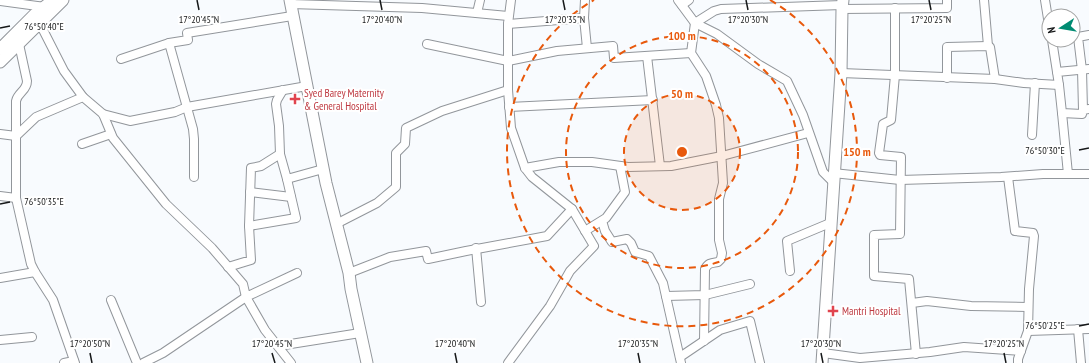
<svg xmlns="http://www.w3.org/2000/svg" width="1089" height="363" font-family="'PT Sans Narrow',sans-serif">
<rect width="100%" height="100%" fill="#f8fbfe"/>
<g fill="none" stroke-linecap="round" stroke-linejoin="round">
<defs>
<g id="street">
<polyline points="678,0 695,23 717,34 758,64 787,81 803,115 823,172 833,182"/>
<polyline points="984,0 988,46"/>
<polyline points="1045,0 1049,25"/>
<polyline points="0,1 45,7"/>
<polyline points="290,4 422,8 508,16"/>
<polyline points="682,5 689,0"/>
<polyline points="895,8 895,75 891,120 883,124 879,153 880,155 901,157 900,234 874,235 874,276 909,279 916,354"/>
<polyline points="842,9 947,8 947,0"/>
<polyline points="477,13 480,0"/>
<polyline points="584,18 585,0"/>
<polyline points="38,20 64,71 83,97"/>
<polyline points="508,24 584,18 587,48"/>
<polyline points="1052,40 1057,72"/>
<polyline points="169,43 188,40 187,33 292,16"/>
<path d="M19,44L27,81C27,91 18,92 16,101V198L31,264L35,272L53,300L75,363"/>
<polyline points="427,44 508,61 557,51 613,46 614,58 691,53"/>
<polyline points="647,56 660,166"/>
<polyline points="121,59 169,43 193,129 194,139 194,177"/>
<polyline points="841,73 995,79 1024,83 1059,85 1057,72 1089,69"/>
<polyline points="947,78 947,47 988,46 990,47 995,79"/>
<polyline points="1059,85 1062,113 1082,114 1083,110 1089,109"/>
<polyline points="509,107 653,100"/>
<polyline points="1083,110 1082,70 1078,37 1089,35"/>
<polyline points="1062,113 1068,174"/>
<polyline points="103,114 130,121 175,112 187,107 307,86"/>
<polyline points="0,134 16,136 36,117 83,97 103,114 113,138 166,204 212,248 243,284 246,297 297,273"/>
<polyline points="1032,135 1035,83"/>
<polyline points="82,144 111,134"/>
<polyline points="280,154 279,126 276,104 277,100 283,90"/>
<polyline points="525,168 559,162 592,162 628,167 671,166 722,156 808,133"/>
<polyline points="833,173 900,180 1001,177 1043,174 1089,174"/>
<polyline points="1008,177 1015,231 1033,233 1034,236 1029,289 1028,331 1018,359 1018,363"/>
<polyline points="250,192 291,197"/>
<polyline points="0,196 16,198"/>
<polyline points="602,221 605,231 612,242 627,239 631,243 635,252 649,256 663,283 681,363"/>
<polyline points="336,224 377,203 396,187 396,153 405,144 406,128 442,111 508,90"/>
<polyline points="249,226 296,218 287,179"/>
<polyline points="585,231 606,218 625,192 620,166"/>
<polyline points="476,248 481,302"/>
<polyline points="228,267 251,260 249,226 251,168 261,166 280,154 287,179 323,169"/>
<polyline points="790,271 787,241 830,223"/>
<polyline points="349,273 390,257 426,251 428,259 466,251 547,236 572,209"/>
<polyline points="0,278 35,272"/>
<polyline points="666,296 705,295 750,284"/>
<polyline points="111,300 137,363"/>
<polyline points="912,303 927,301 971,306 1028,307"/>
<polyline points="1078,329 1081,363"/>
<polyline points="1028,331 1089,329"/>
<polyline points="0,340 32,337"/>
<path d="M704,341L705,269C708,263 711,263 718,262L721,259L722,253L719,240V199L723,183L719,118L716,105L706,76L691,53L695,23L714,11L721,9L842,5"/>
<polyline points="278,346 360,333"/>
<polyline points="823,353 860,358 930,352 964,347 1021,351"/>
<polyline points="680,357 720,330 750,321 760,363"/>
<polyline points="64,363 74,361"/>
<polyline points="143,363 163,353 246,297 265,330 291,363"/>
<polyline points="508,363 550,306 570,271 594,246 572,209 532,177 525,168 511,128 508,90 508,24 511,0"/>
</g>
<g id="secondary">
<polyline points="290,0 326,183 349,273 351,289 367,363"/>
<polyline points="0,49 35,14 53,0"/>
<polyline points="0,62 63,0"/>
<polyline points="822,363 841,73 842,9 843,0"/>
</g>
</defs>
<use href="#street" stroke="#92969b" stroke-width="10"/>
<use href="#secondary" stroke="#92969b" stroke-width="13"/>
<use href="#street" stroke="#fff" stroke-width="8"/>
<use href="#secondary" stroke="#fff" stroke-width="11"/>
</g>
<path fill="none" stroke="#161819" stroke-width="1.5" d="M197,0L199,10M380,0L382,10M563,0L565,10M746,0L748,10M929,0L931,10M0,28L10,26M1079,150L1089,148M0,204L10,202M1079,326L1089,324M90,353L92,363M272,353L275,363M455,353L457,363M638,353L640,363M821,353L823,363M1004,353L1006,363"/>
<circle cx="682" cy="152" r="58" fill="#e8590c" fill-opacity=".12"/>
<g fill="none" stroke="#e8590c" stroke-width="2" stroke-dasharray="7 5">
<circle cx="682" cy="152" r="58"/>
<circle cx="682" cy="152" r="116"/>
<path d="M770 0A175 175 0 1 1 594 0"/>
</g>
<g fill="#e0444e" stroke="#fff" stroke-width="1.5">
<path d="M293 93h4v4h4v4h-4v4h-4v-4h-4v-4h4z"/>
<path d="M831 305h4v4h4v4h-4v4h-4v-4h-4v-4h4z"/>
</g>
<g text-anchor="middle" stroke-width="4" stroke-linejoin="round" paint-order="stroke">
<g font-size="11" fill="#be3a42" stroke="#fff" text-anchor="start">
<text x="304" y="97">Syed Barey Maternity<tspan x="304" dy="13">&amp; General Hospital</tspan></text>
<text x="842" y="315">Mantri Hospital</text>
</g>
</g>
<g font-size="10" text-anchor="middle" fill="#161819" stroke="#fff" stroke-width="4" stroke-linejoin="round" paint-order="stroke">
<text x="199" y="23">17°20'45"N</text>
<text x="382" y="23">17°20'40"N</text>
<text x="565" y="23">17°20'35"N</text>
<text x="748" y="23">17°20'30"N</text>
<text x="931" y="23">17°20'25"N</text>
<text x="44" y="30">76°50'40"E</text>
<text x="1045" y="154">76°50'30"E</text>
<text x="44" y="205">76°50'35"E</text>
<text x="1045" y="329">76°50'25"E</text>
<text x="90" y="347">17°20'50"N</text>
<text x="272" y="347">17°20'45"N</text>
<text x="455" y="347">17°20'40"N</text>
<text x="638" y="347">17°20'35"N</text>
<text x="821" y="347">17°20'30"N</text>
<text x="1004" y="347">17°20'25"N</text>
</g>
<circle cx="682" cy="152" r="6" fill="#e8590c" stroke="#fff" stroke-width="2"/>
<g font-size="12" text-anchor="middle" font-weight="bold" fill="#e8590c" stroke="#fff" stroke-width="4" stroke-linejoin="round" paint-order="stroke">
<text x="682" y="40">100 m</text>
<text x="682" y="98">50 m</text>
<text x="857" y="156">150 m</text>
</g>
<g transform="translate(1061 28) rotate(258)"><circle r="19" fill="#ffffff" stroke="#a2a3a3"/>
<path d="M0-3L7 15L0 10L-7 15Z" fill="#008b72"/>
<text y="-6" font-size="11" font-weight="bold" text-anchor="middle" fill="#161819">N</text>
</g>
</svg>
